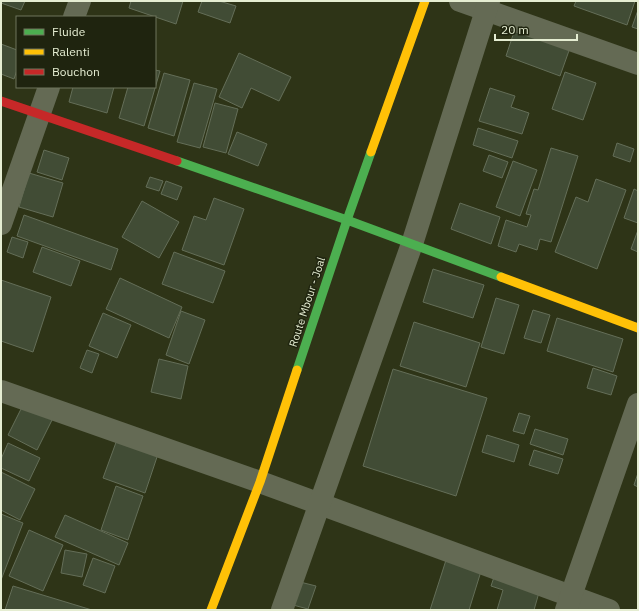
<svg xmlns="http://www.w3.org/2000/svg" width="639" height="611" font-family="'IBM Plex Sans',sans-serif">
<rect width="100%" height="100%" fill="#2e3417"/>
<g fill="#414c35" stroke="#646e58">
<polygon points="1,1 25,1 21,10 1,3"/>
<polygon points="131,1 183,1 176,24 129,8"/>
<polygon points="202,1 219,1 236,6 230,23 198,12"/>
<polygon points="576,1 635,1 627,25 574,6"/>
<polygon points="638,10 638,29 632,27"/>
<polygon points="516,26 571,45 560,76 506,56"/>
<polygon points="1,44 17,50 17,70 14,79 1,74"/>
<polygon points="239,53 291,77 279,101 251,88 242,108 219,97"/>
<polygon points="155,70 160,71 144,126 119,118 128,87 155,87"/>
<polygon points="565,72 596,83 583,120 552,109"/>
<polygon points="164,73 190,80 174,136 148,128"/>
<polygon points="194,83 217,89 200,148 177,142"/>
<polygon points="73,87 114,87 107,113 69,102"/>
<polygon points="490,88 515,96 511,107 529,113 522,134 479,121"/>
<polygon points="215,103 238,109 226,153 203,147"/>
<polygon points="478,128 518,141 512,158 473,145"/>
<polygon points="237,132 267,144 258,166 228,154"/>
<polygon points="617,143 634,149 630,162 613,156"/>
<polygon points="551,148 578,156 551,242 540,239 537,250 519,244 516,252 498,246 506,220 527,227 531,215 526,214 534,189 538,190"/>
<polygon points="44,150 69,158 62,180 37,172"/>
<polygon points="489,155 508,162 502,178 483,171"/>
<polygon points="513,161 537,170 520,216 496,207"/>
<polygon points="29,173 63,183 53,217 19,207"/>
<polygon points="150,177 163,181 159,191 146,187"/>
<polygon points="596,179 626,190 597,269 555,252 576,197 588,202"/>
<polygon points="166,181 182,187 177,200 161,194"/>
<polygon points="634,189 638,191 638,223 624,218"/>
<polygon points="214,198 244,209 224,265 182,250 194,216 206,220"/>
<polygon points="142,201 179,222 159,258 122,237"/>
<polygon points="460,203 500,217 491,244 451,229"/>
<polygon points="24,215 118,249 111,270 17,236"/>
<polygon points="638,230 638,252 631,249"/>
<polygon points="12,237 28,242 23,258 7,252"/>
<polygon points="42,247 80,261 71,286 33,272"/>
<polygon points="174,252 225,271 213,303 162,284"/>
<polygon points="433,269 484,285 473,318 423,302"/>
<polygon points="120,278 182,307 169,338 106,309"/>
<polygon points="1,280 51,297 33,352 1,341"/>
<polygon points="496,298 519,305 504,354 481,347"/>
<polygon points="533,310 550,315 541,343 524,338"/>
<polygon points="181,311 205,320 189,364 166,355"/>
<polygon points="103,313 131,325 117,358 89,346"/>
<polygon points="557,318 623,339 613,372 547,351"/>
<polygon points="414,322 480,343 466,387 400,366"/>
<polygon points="87,350 99,354 92,373 80,368"/>
<polygon points="159,359 188,366 181,399 151,392"/>
<polygon points="593,368 617,376 611,395 587,388"/>
<polygon points="393,369 487,398 456,496 363,466"/>
<polygon points="24,403 53,418 37,450 8,435"/>
<polygon points="519,413 530,416 524,434 513,431"/>
<polygon points="122,426 163,439 145,493 103,478"/>
<polygon points="535,429 568,439 563,455 530,444"/>
<polygon points="487,435 519,445 514,462 482,452"/>
<polygon points="8,443 40,458 29,481 1,468 1,459"/>
<polygon points="534,450 563,459 558,474 529,465"/>
<polygon points="1,472 35,489 20,520 1,510"/>
<polygon points="638,473 638,487 634,485"/>
<polygon points="116,486 143,496 128,540 101,530"/>
<polygon points="1,514 23,523 1,580"/>
<polygon points="65,515 128,543 119,565 55,537"/>
<polygon points="29,530 63,545 43,591 9,576"/>
<polygon points="65,550 87,554 82,577 61,573"/>
<polygon points="447,557 482,568 469,610 430,610"/>
<polygon points="93,558 115,566 105,593 83,585"/>
<polygon points="495,574 540,589 534,610 497,610 503,590 491,586"/>
<polygon points="300,582 316,586 308,609 293,605"/>
<polygon points="13,586 92,610 5,610"/>
</g>
<g fill="none" stroke-linecap="round" stroke-linejoin="round">
<g stroke="#646a54" stroke-width="22">
<polyline points="460,1 638,64"/>
<polyline points="74,17 80,1"/>
<polyline points="1,224 49,87"/>
<polyline points="1,391 260,482 609,610"/>
<polyline points="282,610 412,244 489,1"/>
<polyline points="566,610 638,404"/>
</g>
<g stroke="#4caf50" stroke-width="9">
<polyline points="177,161 347,220 501,277"/>
<polyline points="297,370 347,220 371,152"/>
</g>
<g stroke="#ffc107" stroke-width="9">
<polyline points="371,152 425,1"/>
<polyline points="501,277 638,328"/>
<polyline points="211,610 260,482 297,370"/>
</g>
<polyline stroke="#c62828" stroke-width="9" points="1,101 177,161"/>
</g>
<g text-anchor="middle" stroke-width="3" stroke-linejoin="round" paint-order="stroke">
<g font-size="11" fill="#e5edd2" stroke="#1f240f">
<text transform="translate(307 302) rotate(-72)" y="4">Route Mbour - Joal</text>
</g>
</g>
<rect width="639" height="611" fill="none" stroke="#e5edd2" stroke-width="4"/>
<rect x="16" y="16" width="140" height="72" fill="#1f240f" stroke="#6e745d"/>
<rect x="24" y="29" width="20" height="6" fill="#4caf50" stroke="#6e745d"/>
<text x="52" y="36" font-size="12" fill="#e5edd2">Fluide</text>
<rect x="24" y="49" width="20" height="6" fill="#ffc107" stroke="#6e745d"/>
<text x="52" y="56" font-size="12" fill="#e5edd2">Ralenti</text>
<rect x="24" y="69" width="20" height="6" fill="#c62828" stroke="#6e745d"/>
<text x="52" y="76" font-size="12" fill="#e5edd2">Bouchon</text>
<path d="M495 34v6h82v-6" fill="none" stroke="#e5edd2" stroke-width="2"/>
<text x="501" y="34" font-size="12" fill="#e5edd2" stroke="#1f240f" stroke-width="3" paint-order="stroke">20 m</text>
</svg>
